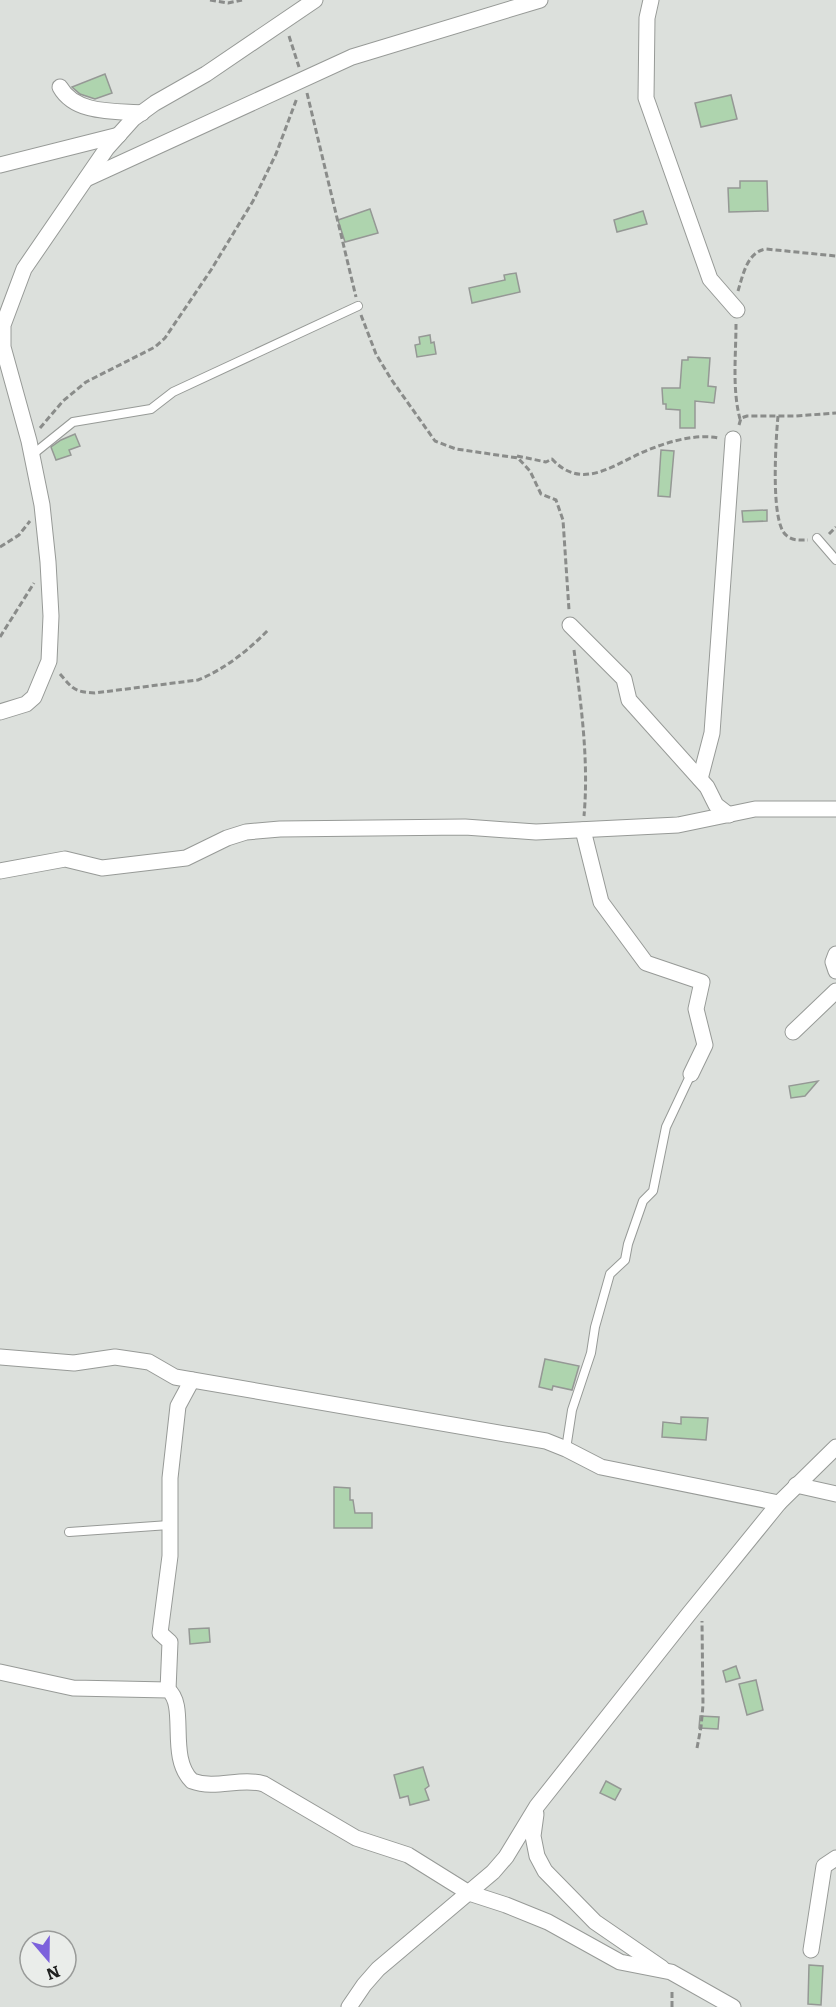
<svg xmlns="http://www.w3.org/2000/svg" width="836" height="2007" font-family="Literata,serif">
<rect width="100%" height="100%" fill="#dce0dc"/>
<g fill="#aed4ae" stroke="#959895" stroke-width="1.5">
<polygon points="105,74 112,93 95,99 80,94 72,87"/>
<polygon points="731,95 737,119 701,127 695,103"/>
<polygon points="740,181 767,181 768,211 729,212 728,188 740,188"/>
<polygon points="370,209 378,233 345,242 338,220"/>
<polygon points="643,211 647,224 617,232 614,220"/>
<polygon points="516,273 520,292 472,303 469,288 505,280 504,275"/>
<polygon points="430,335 431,343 434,342 436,354 417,357 415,345 420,344 419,337"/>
<polygon points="688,357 710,358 708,386 716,387 714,403 695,401 695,428 680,428 680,410 666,409 666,404 663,404 662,388 680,388 682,360 688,360"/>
<polygon points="75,434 80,446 69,450 71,455 56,460 51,447 61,440"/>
<polygon points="661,450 674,451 670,497 658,496"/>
<polygon points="767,510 767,521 743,522 742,511"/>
<polygon points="818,1081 805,1096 791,1098 789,1086"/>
<polygon points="545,1359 579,1366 572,1390 553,1386 552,1390 539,1387"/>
<polygon points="681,1417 708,1418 706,1440 662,1437 663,1422 681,1424"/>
<polygon points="334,1487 350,1488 350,1500 353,1500 355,1513 372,1513 372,1528 334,1528"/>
<polygon points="209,1628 210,1642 190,1644 189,1629"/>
<polygon points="736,1666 740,1678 726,1682 723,1671"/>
<polygon points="756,1680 763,1710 747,1715 739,1684"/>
<polygon points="700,1716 719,1717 718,1729 699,1728"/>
<polygon points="423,1767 429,1786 425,1789 429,1800 410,1805 408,1796 400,1798 394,1775"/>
<polygon points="606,1781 621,1789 615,1800 600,1793"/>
<polygon points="809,1965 823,1966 821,2005 808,2004"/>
</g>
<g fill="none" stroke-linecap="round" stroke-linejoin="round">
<defs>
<g id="service">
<polyline points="32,455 73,422 151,409 173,392 358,306"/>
<polyline points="817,538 836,560"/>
<polyline points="566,1449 572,1410 591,1353 595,1327 610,1274 625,1260 628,1244 643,1201 653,1191 666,1127 691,1074"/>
<polyline points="69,1532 169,1525"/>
</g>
<g id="minor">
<polyline points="651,0 647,18 646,98 710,279 737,310"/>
<path d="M60,87C75,114 114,111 142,113"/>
<polyline points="0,165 119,135"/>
<polyline points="86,179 352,57 540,0"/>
<polyline points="570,625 624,679 629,700 707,787 716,805 729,815"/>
<polyline points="0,712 26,704 34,697 49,661 51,616 48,562 42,505 29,441 3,347 3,325 24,269 107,148 133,119 155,103 206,74 315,0"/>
<polyline points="700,779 712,733 733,439"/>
<polyline points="583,830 601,902 646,963 702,982 696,1009 705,1045 691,1074"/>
<polyline points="0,871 65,859 102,868 186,858 227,838 246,832 280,829 465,827 536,832 678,825 755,809 836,809"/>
<polyline points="836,954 833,962 836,971"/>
<polyline points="793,1032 836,991"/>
<polyline points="0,1357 74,1363 115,1357 149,1362 175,1377 546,1441 566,1449 601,1467 779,1503"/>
<polyline points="796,1485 836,1494"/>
<path d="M0,1672L73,1688L168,1690C188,1705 167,1757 192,1781C216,1790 240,1777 264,1784L356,1838L408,1855L469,1893L506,1905L548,1922L620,1962L671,1972L733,2007"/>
<polyline points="168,1690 170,1642 160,1633 170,1556 170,1478 178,1406 192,1380"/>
<polyline points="536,1814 533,1836 537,1856 545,1871 595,1922 662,1968"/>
<polyline points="811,1950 824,1866 836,1858"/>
<polyline points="349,2007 364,1985 378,1969 493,1872 506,1857 537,1806 688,1615 779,1503 836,1447"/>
</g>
</defs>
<use href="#service" stroke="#979a97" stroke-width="10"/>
<use href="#minor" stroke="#979a97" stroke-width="17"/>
<g stroke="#8a8c8a" stroke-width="3" stroke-dasharray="6 3" stroke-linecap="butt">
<polyline points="210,0 228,3 242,0"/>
<polyline points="289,36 299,67"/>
<polyline points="307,93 356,297"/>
<path d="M738,291C743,275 747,252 766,249L836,256"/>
<polyline points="361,315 376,354 391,379 435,441 456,449 518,458 530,471 541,494 556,500 563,520 569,610"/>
<path d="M736,324C736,355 732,389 740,419"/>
<path d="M778,416C776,438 770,522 786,535C792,541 800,540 808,540"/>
<polyline points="739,425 741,418 747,416 796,416 836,413"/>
<polyline points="40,428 63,401 86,382 155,347 165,338 211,270 253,201 276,154 297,98"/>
<path d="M517,456L546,462L552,459C581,490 610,467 641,453C663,443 695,433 719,438"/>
<polyline points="829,534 836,527"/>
<polyline points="0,547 19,535 30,521"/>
<polyline points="0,637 34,583"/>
<path d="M574,650C581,704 589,761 584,816"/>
<path d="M60,674C73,689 74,692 95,693L198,680C225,669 249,650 269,629"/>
<polyline points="697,1748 701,1727 703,1705 702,1621"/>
<polyline points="672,2007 672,1989"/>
</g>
<use href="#service" stroke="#fff" stroke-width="8"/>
<use href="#minor" stroke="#fff" stroke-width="15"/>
</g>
<g transform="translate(48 1959) rotate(160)"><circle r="28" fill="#eaedea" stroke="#999b99" stroke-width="1.5"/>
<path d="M0-4.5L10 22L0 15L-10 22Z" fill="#7c61dc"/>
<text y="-9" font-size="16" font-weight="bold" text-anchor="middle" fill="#202120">N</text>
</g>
</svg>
